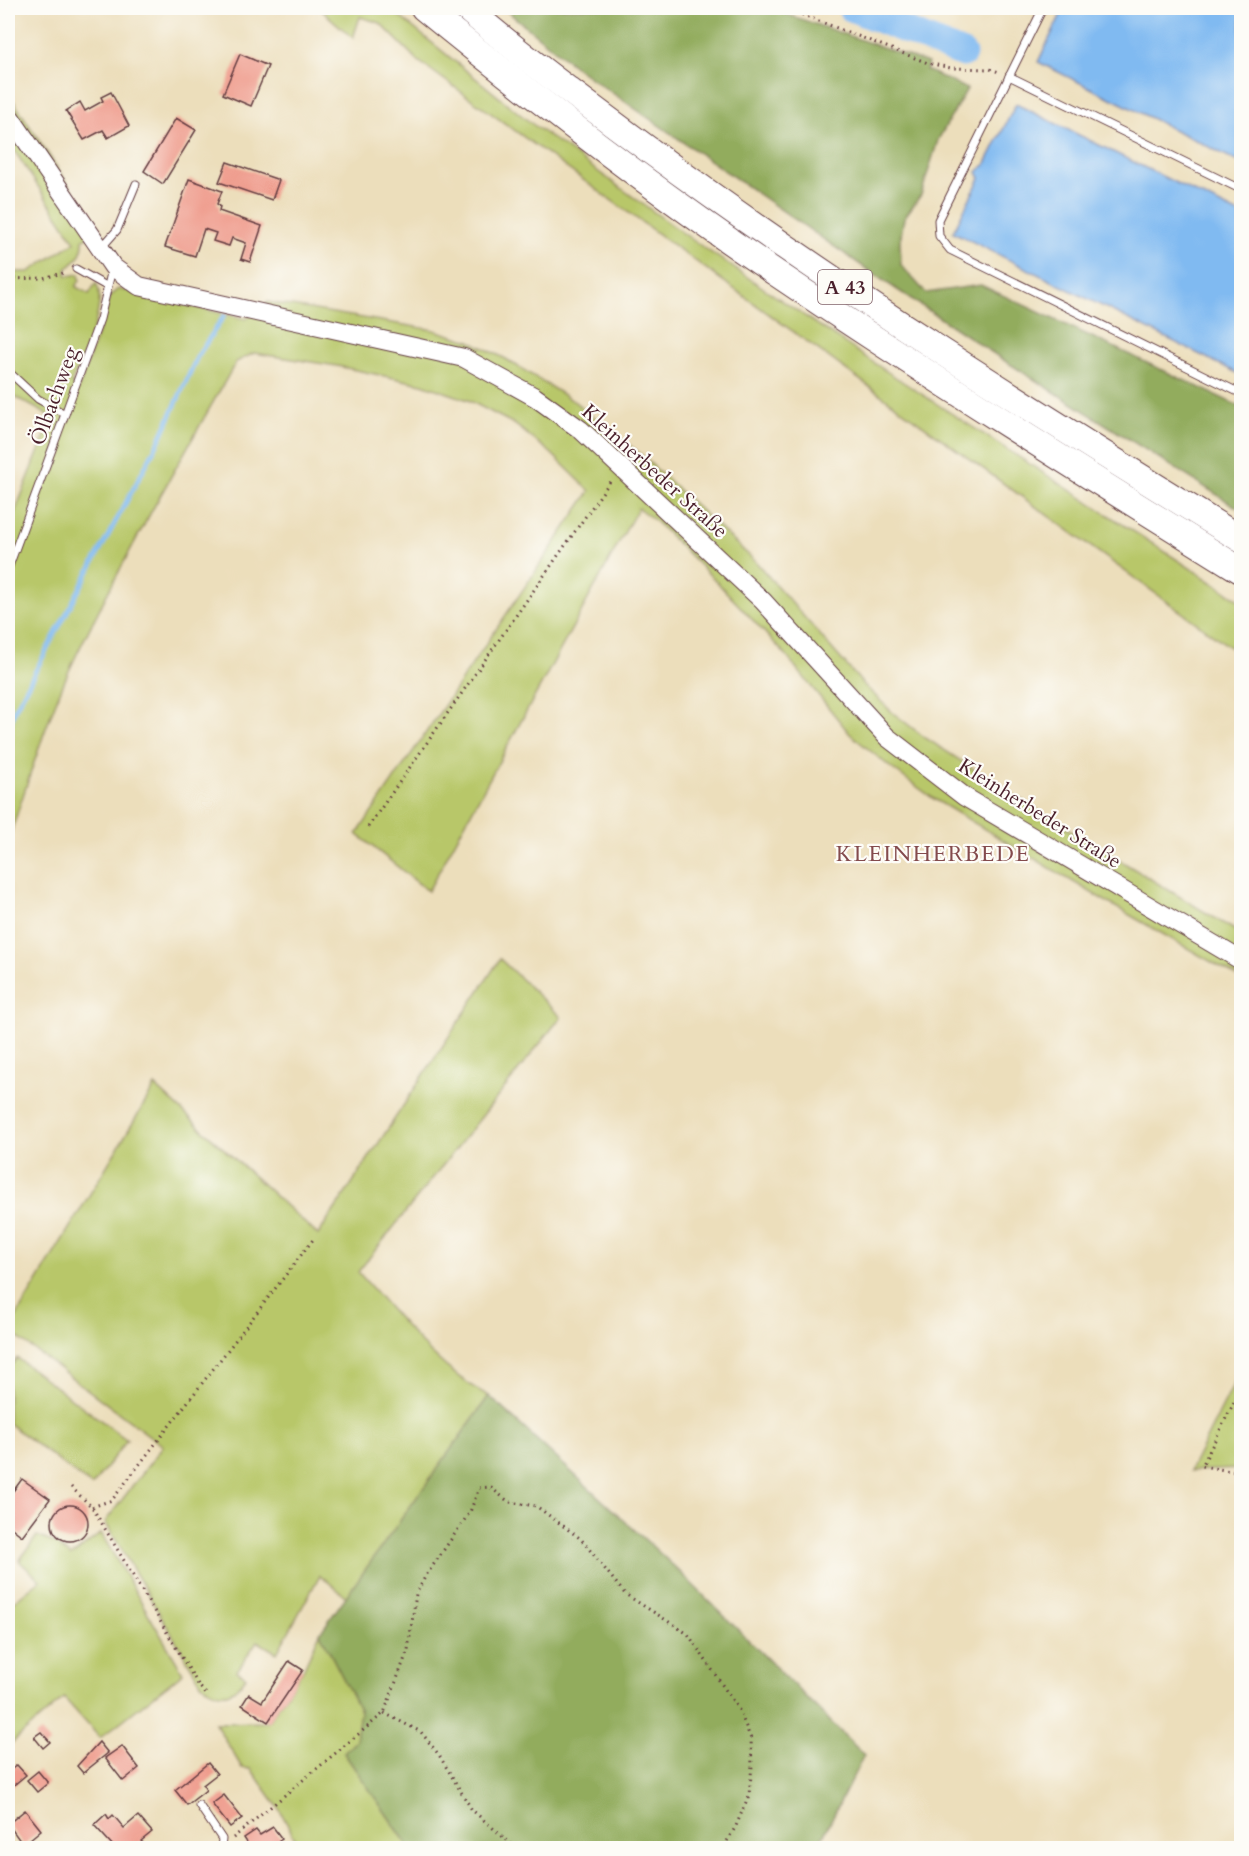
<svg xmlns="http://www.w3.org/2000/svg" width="1249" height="1856" font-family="Cardo,serif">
<rect width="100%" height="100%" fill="#fdfcf7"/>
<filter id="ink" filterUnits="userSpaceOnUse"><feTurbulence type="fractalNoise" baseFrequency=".0167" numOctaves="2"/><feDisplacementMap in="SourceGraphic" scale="12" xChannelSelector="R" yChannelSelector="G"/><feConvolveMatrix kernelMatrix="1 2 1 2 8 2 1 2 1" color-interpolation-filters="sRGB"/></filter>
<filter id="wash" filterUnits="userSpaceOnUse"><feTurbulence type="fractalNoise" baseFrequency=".008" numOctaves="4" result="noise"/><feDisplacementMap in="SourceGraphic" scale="24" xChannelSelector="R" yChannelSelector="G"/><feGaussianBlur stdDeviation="1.35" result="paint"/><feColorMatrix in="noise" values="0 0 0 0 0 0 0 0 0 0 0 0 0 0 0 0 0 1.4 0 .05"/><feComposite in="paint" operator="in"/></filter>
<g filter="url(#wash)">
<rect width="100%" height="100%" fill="#ecdebb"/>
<g fill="#b8c769" stroke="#81734a" stroke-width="1.5">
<polygon points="319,8 389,8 531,123 694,241 886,371 1241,601 1241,655 417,60 380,23 360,17 353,38"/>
<path d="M8,93L97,228L83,240C84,253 76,262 66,269L67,276L79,274L80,280L76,287L89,294L96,283C109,306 80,362 71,383L79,387L111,295L118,289L246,319L268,302L434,330L470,341L506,359L575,402L639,453L755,561L862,683L892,712L924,737L1029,805L1241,934V979L1107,902L934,799L890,767L850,734L784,653L713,578L654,520L638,508L428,891L357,834L590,491L551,453L514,424L468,400L422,384L337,366L254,353L236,362C180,460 124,557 75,658C47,716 29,780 8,841V530L52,417L8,393V272H29L75,242L8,141Z"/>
<path d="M500,959L561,1017L358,1272C398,1316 435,1368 489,1396L346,1597L320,1575L277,1653L257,1641L237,1671L246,1677C233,1696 221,1698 202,1685L105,1522L163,1446L13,1334L8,1340V1330L155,1086L318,1235Z"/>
<polygon points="17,1358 127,1440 92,1486 8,1423 8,1370"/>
<polygon points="1241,1370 1241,1469 1190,1471"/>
<polygon points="101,1533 183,1673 100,1738 64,1698 8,1746 8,1689 13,1683 8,1678 8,1606 40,1580 19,1561 37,1536 54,1543 71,1556"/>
<polygon points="320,1633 360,1711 356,1741 344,1753 410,1848 300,1848 278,1807 251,1769 242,1768 215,1723 268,1722 303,1670"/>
</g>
<g fill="#92ac5d" stroke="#6e6644" stroke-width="1.5">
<polygon points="503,8 769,8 928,63 926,70 967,89 938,140 921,195 904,218 900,242 901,265 926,293 981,285 1241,407 1241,510 1005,361 881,279 582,72"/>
<polygon points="489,1396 677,1569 864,1755 817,1848 410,1848 344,1753 356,1741 360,1711 320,1633"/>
</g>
<g fill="#80baf1" stroke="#656c8e" stroke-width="1.5">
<polygon points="1064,8 1241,8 1241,163 1038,62"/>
<polygon points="1016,104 1241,215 1241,375 953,232 980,178 977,172 985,165"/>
</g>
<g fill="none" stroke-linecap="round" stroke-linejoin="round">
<polyline stroke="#80baf1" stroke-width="4.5" points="8,731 14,711 160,439 197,357 224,316"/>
<polyline stroke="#80baf1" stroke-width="27" points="851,8 963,54"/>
</g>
<g id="blocks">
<g fill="#ef9c8d">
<polygon points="240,54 268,66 251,106 223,94"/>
<polygon points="111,92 129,126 108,138 103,130 84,140 66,111 80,102 85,111 103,101 101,97"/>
<polygon points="176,118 196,130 163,184 144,171"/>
<polygon points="227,162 279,180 272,200 219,182"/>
<polygon points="189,179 222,191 217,204 220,206 219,211 262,226 250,262 241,259 246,243 232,238 229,246 213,241 216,233 204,229 195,256 165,247"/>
<polygon points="22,1479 50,1499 22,1536 8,1525 8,1498"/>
<circle cx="70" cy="1523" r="18"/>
<polygon points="289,1661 303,1670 268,1722 242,1705 249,1694 262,1702"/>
<polygon points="41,1732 50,1742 43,1748 34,1737"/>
<polygon points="99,1742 108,1753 83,1773 77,1766"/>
<polygon points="122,1746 139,1768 123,1781 105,1758"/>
<polygon points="208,1763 217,1774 203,1785 206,1790 187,1805 175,1790"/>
<polygon points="17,1765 26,1775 8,1790 8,1772"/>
<polygon points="38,1771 48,1783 37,1792 27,1780"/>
<polygon points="224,1795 242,1818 230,1827 212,1804"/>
<polygon points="25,1810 41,1830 23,1845 8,1824"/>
<polygon points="106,1814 109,1819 113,1815 124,1828 138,1816 152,1832 141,1841 145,1845 141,1848 115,1848 94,1825"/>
<polygon points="273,1827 282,1839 269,1848 242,1848 248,1844 244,1838 256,1830 260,1835"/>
</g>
</g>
</g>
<g filter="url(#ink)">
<use href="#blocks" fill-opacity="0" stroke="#623c41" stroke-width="1.5"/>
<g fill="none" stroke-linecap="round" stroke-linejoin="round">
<defs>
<g id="service">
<polyline points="1043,8 938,220 939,236 950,250 1242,394"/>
<polyline points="1009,76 1242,190"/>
<polyline points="102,247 117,230 136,184"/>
<polyline points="76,269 108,287"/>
<polyline points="8,371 38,399 65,414"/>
<polyline points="8,569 100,319 112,269"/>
<polyline points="199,1805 222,1839 221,1848"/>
</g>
<polyline id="tertiary" points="8,114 113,267 139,286 464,358 535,397 581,430 763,601 887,737 965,797 1242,961"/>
<g id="motorway">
<path d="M424,8C538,101 656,192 779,275C930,377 1086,474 1242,571"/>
<path d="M466,8C524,58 587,104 649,150C839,290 1041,416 1242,540"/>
</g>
</defs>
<use href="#service" stroke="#623c41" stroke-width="9"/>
<use href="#tertiary" stroke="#623c41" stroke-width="20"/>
<use href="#motorway" stroke="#623c41" stroke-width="28"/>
<g stroke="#623c41" stroke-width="3" stroke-dasharray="1.5 4.5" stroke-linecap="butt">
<polyline points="785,8 928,63 951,68 990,69 999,72"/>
<polyline points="8,279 43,278 67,272"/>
<polyline points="368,827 611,480"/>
<polyline points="1242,1386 1202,1466 1242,1473"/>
<polyline points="71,1487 92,1507 199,1686 208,1696"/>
<polyline points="92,1507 112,1500 315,1237"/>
<polyline points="384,1713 421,1732 439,1755 472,1810 516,1848"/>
<polyline points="233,1838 384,1713 408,1650 416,1594 425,1577 470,1512 479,1488 490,1487 509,1502 536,1506 581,1539 625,1594 688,1634 739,1710 751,1739 752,1766 749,1795 736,1826 723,1848"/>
</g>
<use href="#service" stroke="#fff" stroke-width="7"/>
<use href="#tertiary" stroke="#fff" stroke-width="18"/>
<use href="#motorway" stroke="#fff" stroke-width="26"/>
</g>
</g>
<g text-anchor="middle" stroke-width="4.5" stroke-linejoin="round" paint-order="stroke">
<rect fill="#fdfcf7" stroke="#806168" stroke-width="1.5" x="818" y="270" width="54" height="34" rx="4.5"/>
<g font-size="20" font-weight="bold" fill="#4a1f2b">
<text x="845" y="294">A 43</text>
</g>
<g font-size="21" fill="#4a1f2b" stroke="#fdfcf7">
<text transform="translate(54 396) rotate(-70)" y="7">Ölbachweg</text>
<text transform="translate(655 471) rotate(42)" y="7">Kleinherbeder Straße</text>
<text transform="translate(1040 813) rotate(32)" y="7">Kleinherbeder Straße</text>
</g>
<g font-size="22" letter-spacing="1.5" fill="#844b4d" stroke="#fdfcf7">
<text x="933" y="861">KLEINHERBEDE</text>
</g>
</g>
<rect width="1249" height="1856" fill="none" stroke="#fdfcf7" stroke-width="30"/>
</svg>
